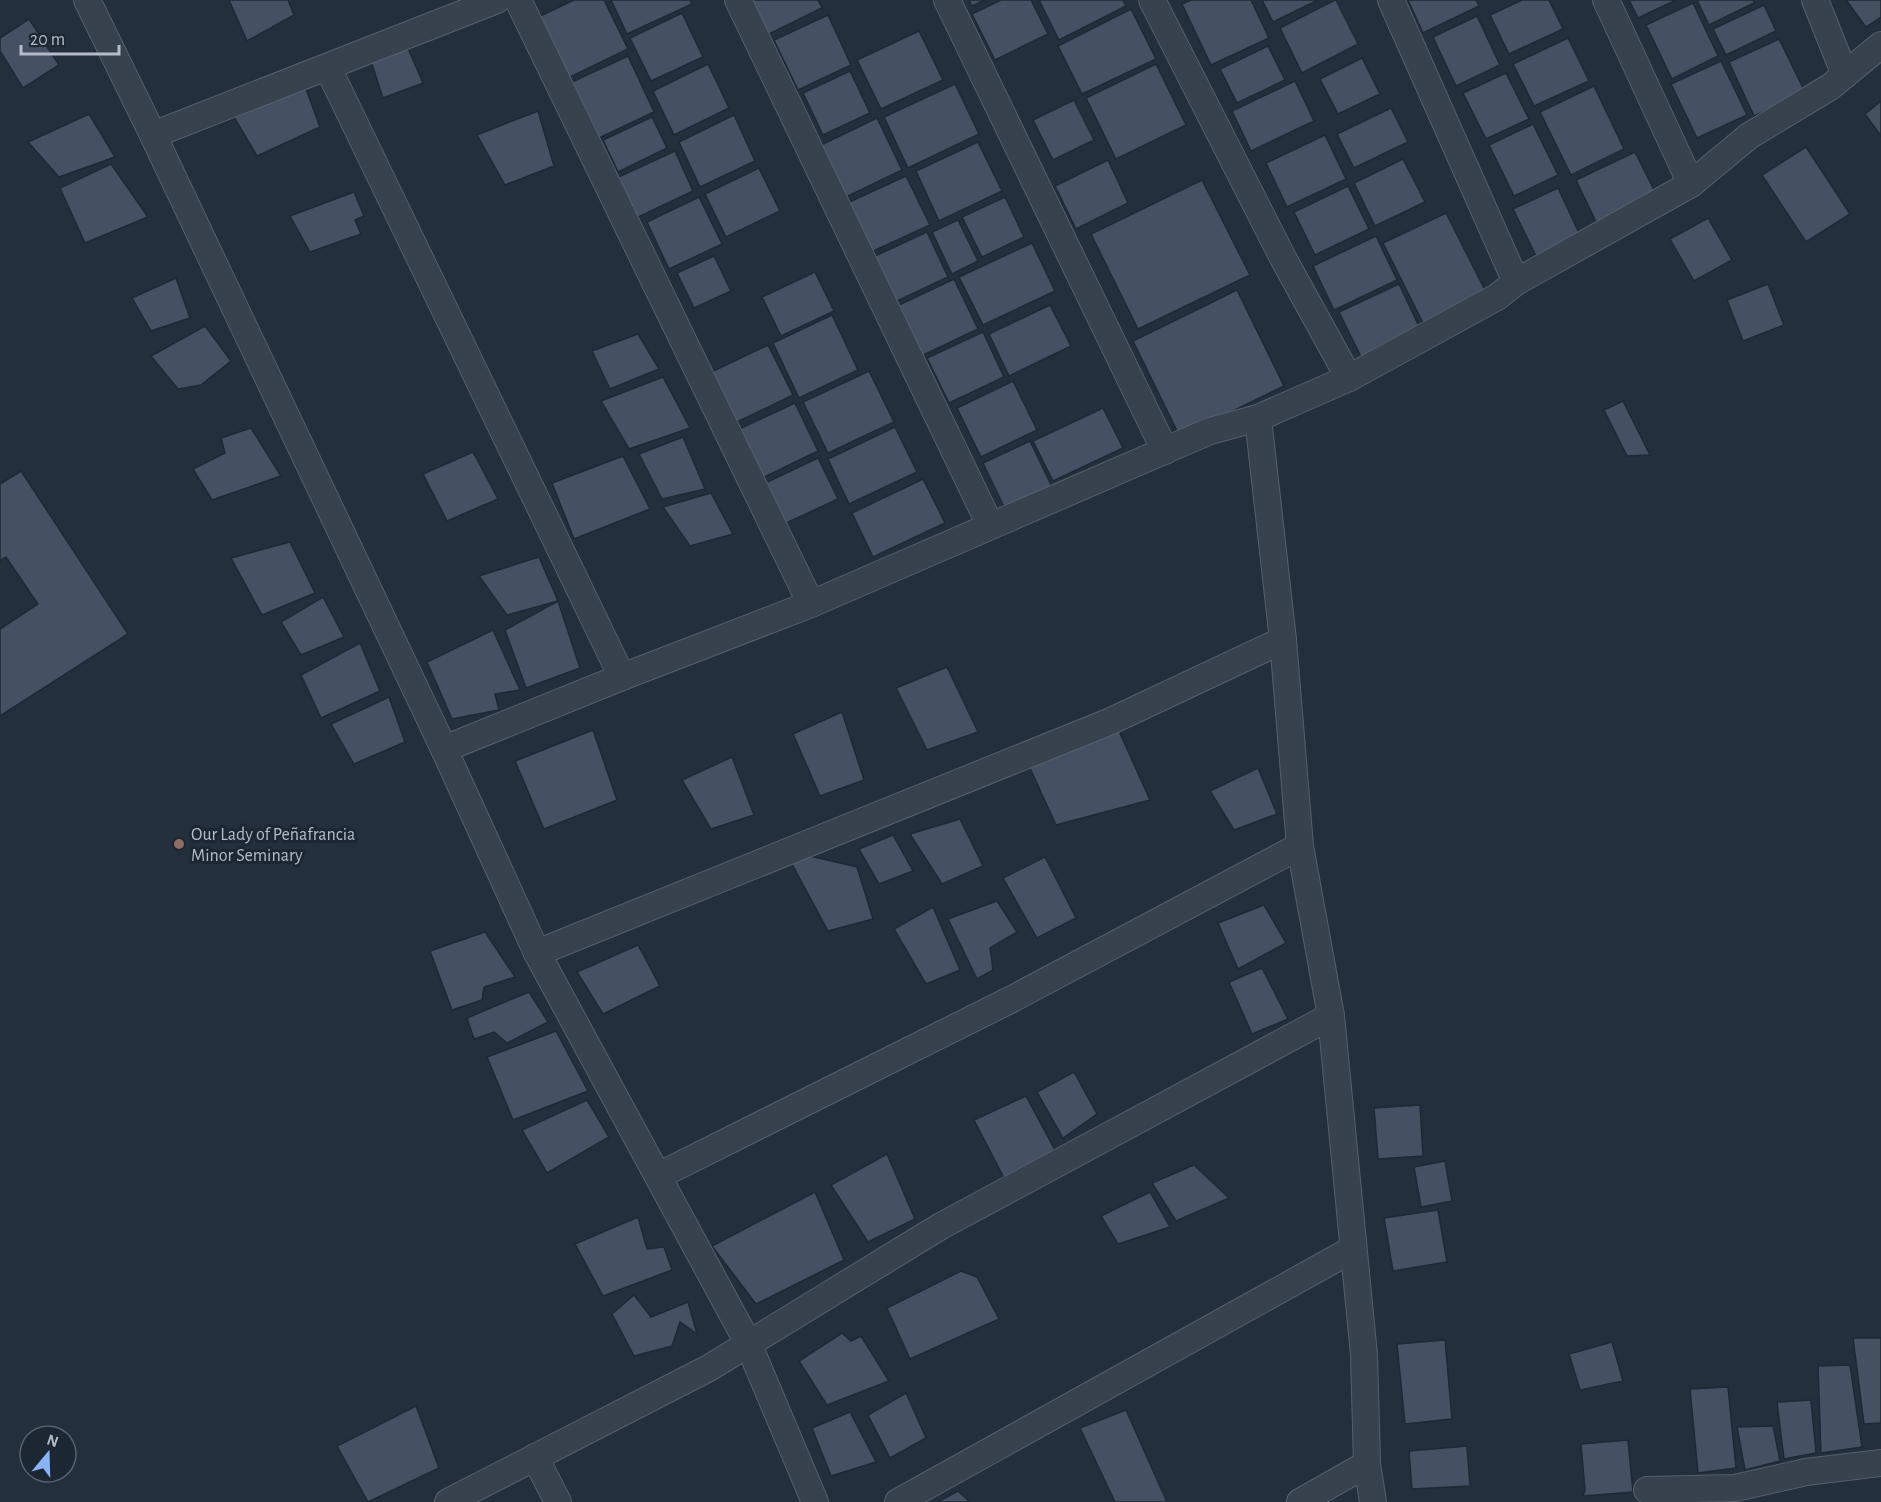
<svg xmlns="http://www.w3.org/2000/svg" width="1881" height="1502" font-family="'Alegreya Sans',sans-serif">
<rect width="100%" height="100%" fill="#242f3e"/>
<g fill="#455162" stroke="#1f2835" stroke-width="1.5">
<polygon points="229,0 288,0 294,15 247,41"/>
<polygon points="574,0 604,0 628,49 566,79 536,18"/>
<polygon points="611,0 690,0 692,4 627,34"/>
<polygon points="751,0 818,0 822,8 767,35"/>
<polygon points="969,0 985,0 972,6"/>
<polygon points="1001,0 1031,0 1048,34 995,60 972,14"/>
<polygon points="1039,0 1123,0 1126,6 1059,40"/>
<polygon points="1191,0 1251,0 1269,38 1211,65 1182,4"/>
<polygon points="1262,0 1318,0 1273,22"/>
<polygon points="1335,0 1336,0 1358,44 1302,73 1280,28"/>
<polygon points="1408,0 1476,0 1479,6 1423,33"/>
<polygon points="1522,0 1549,0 1563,29 1509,54 1490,15"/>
<polygon points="1629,0 1676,0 1638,18"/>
<polygon points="1697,0 1753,0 1754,3 1709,25"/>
<polygon points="1846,0 1881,0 1881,17 1866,27"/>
<polygon points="1693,3 1718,56 1672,79 1646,25"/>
<polygon points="1764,5 1776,31 1726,55 1713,29"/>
<polygon points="1131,9 1156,59 1082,94 1058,46"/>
<polygon points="682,13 703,57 651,81 630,38"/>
<polygon points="828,15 851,65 798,90 774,40"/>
<polygon points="1477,16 1500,65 1456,86 1433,37"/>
<polygon points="29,19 59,65 23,88 0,51 0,38"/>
<polygon points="919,31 943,80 881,109 857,60"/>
<polygon points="1568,38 1589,81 1534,106 1513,64"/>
<polygon points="1779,39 1805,92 1754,116 1729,62"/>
<polygon points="407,46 423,83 383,98 371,61"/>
<polygon points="1268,46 1285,80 1237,103 1220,69"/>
<polygon points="628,56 654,112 599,138 572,82"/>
<polygon points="1362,58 1380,94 1338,114 1320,79"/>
<polygon points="1721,61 1747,115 1697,138 1671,84"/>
<polygon points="708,64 729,108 674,135 653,91"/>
<polygon points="1156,64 1186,125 1116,159 1086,98"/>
<polygon points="850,71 870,113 823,135 803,93"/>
<polygon points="1506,73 1529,119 1486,139 1463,93"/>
<polygon points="1295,81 1314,121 1251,151 1232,111"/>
<polygon points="955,84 979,134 908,168 884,117"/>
<polygon points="1594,86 1624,149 1571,175 1540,112"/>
<polygon points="306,89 320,127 257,156 231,112"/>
<polygon points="1074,100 1094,140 1053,160 1033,120"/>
<polygon points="1881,101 1881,136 1865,114"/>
<polygon points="1391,108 1408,142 1354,168 1337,134"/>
<polygon points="538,111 554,166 505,185 477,135"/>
<polygon points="89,114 115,157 59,177 28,142"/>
<polygon points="734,115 755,161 700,187 679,142"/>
<polygon points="652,117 667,148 618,172 603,140"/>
<polygon points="877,118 902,170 844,198 819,146"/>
<polygon points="1533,124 1558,175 1514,196 1489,145"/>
<polygon points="1325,135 1346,179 1287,207 1266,163"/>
<polygon points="978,142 1002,191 939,221 916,171"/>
<polygon points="1806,147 1850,214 1806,242 1762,175"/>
<polygon points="675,151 693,191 632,220 612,180"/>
<polygon points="1635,152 1658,198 1598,226 1576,180"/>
<polygon points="1403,159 1425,202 1375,226 1354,183"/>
<polygon points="1108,160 1128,203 1076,229 1055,186"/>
<polygon points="111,164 148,217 85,243 60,188"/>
<polygon points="759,168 780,211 726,237 705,194"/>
<polygon points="906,176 930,225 869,253 845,204"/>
<polygon points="1202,180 1250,275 1138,329 1091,234"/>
<polygon points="1348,186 1369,229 1315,255 1294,212"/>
<polygon points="1558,188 1580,235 1536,256 1513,209"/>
<polygon points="354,192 364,216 355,220 361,234 310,252 290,216"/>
<polygon points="699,197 722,244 669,269 647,222"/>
<polygon points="1005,197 1024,237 982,257 962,217"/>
<polygon points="1446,213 1488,296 1425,327 1383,243"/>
<polygon points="1708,218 1732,260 1694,281 1670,239"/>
<polygon points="958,220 978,261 952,274 932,232"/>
<polygon points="927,232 948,277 895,302 873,257"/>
<polygon points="1376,236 1397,280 1334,310 1313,266"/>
<polygon points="1032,243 1055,291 983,325 959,277"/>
<polygon points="714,256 731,291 694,308 677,273"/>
<polygon points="815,272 834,311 781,336 762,297"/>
<polygon points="176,278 190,318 151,331 132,298"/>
<polygon points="954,279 978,329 921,356 897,306"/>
<polygon points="1399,284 1423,335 1364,363 1339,312"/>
<polygon points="1768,284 1784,325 1743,341 1727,300"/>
<polygon points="1237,290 1284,386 1180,437 1133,341"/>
<polygon points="1050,305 1071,346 1009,376 989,334"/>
<polygon points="832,315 858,370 799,398 773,343"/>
<polygon points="205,326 231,361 201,385 178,389 151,356"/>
<polygon points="983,332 1004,377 949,403 927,358"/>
<polygon points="638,334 659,369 610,389 592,351"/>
<polygon points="768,345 793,395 731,425 707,374"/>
<polygon points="869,371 894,422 828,453 803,402"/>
<polygon points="663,377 690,428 629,449 601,401"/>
<polygon points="1013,381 1037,430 981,457 957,408"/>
<polygon points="1623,401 1650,455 1627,456 1604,410"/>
<polygon points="795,403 818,451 758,480 735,431"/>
<polygon points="1103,408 1123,448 1053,481 1033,441"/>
<polygon points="895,427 917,472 849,504 828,459"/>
<polygon points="251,428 281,476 212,500 193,469 225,453 221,438"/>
<polygon points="683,437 705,489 662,499 639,454"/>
<polygon points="1030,441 1053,489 1006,511 983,463"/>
<polygon points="473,452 498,499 447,521 423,474"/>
<polygon points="623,456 650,509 574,539 552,483"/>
<polygon points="818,458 838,499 782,525 763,484"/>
<polygon points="21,471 128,634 0,716 0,629 38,604 6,557 0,561 0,484"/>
<polygon points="923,479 945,523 873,557 852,513"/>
<polygon points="711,493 733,534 690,546 663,507"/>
<polygon points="290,542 315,593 262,615 231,558"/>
<polygon points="539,557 558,601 507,615 479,576"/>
<polygon points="323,597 344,637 301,655 281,622"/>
<polygon points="558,601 580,668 526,688 505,630"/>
<polygon points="493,630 520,690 495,694 499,710 452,719 427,662"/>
<polygon points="360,643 380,691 321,718 301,675"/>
<polygon points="947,667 978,732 927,750 896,688"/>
<polygon points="389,697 405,742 354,764 331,724"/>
<polygon points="842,712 864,780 820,796 793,734"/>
<polygon points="593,730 617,800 544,829 515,761"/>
<polygon points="1119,731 1150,800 1056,825 1029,766"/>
<polygon points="732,757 754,815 711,829 682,780"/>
<polygon points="1258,768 1277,814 1234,830 1210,791"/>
<polygon points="960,819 983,866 942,884 910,834"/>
<polygon points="893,835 913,871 879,884 859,849"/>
<polygon points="810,856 857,867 873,919 828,931 792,864"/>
<polygon points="1045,857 1076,918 1037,938 1003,878"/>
<polygon points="997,901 1017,932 990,948 993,970 977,979 948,919"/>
<polygon points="1264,905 1286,943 1238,969 1218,923"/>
<polygon points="933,907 960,970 926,984 894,929"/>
<polygon points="485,932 515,977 484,987 482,1000 452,1010 430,951"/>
<polygon points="638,945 660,986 603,1014 577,972"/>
<polygon points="1262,968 1288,1019 1252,1034 1229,982"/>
<polygon points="529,992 548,1022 507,1043 494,1032 474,1039 467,1018"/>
<polygon points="556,1031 588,1091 513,1120 487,1057"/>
<polygon points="1074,1072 1097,1114 1063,1138 1037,1092"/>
<polygon points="1026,1096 1057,1154 1004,1178 974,1120"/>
<polygon points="587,1100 609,1137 547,1173 522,1130"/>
<polygon points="1420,1105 1423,1156 1378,1159 1374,1108"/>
<polygon points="887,1154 915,1219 868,1242 831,1185"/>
<polygon points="1445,1161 1452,1201 1421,1207 1414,1167"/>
<polygon points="1194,1165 1229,1198 1176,1221 1152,1183"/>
<polygon points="815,1192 844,1260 756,1304 712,1246"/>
<polygon points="1150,1192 1170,1227 1118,1244 1101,1216"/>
<polygon points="1438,1210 1447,1262 1393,1271 1384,1218"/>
<polygon points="638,1217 647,1249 664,1247 672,1270 603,1296 575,1244"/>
<polygon points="961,1271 977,1277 999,1319 910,1359 887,1308"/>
<polygon points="634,1295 651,1317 688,1302 697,1334 680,1322 672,1346 634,1356 612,1314"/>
<polygon points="842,1333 851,1341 861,1336 889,1381 827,1405 799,1361"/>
<polygon points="1853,1338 1881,1338 1881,1423 1864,1424"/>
<polygon points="1445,1340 1452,1419 1405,1424 1397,1344"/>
<polygon points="1612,1342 1623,1381 1580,1390 1569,1354"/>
<polygon points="1850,1365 1862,1447 1821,1453 1818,1366"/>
<polygon points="1728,1387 1736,1468 1698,1473 1690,1389"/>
<polygon points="906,1393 926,1438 890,1458 868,1415"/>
<polygon points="1811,1400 1816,1453 1784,1459 1777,1402"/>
<polygon points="416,1406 439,1468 368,1502 337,1446"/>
<polygon points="1126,1410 1167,1502 1115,1502 1080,1428"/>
<polygon points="850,1412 876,1462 831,1476 812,1428"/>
<polygon points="1773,1426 1780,1461 1745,1470 1737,1427"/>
<polygon points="1628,1440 1633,1492 1583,1496 1585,1490 1581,1444"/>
<polygon points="1467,1446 1470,1486 1412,1489 1409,1451"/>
<polygon points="958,1491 970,1502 938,1502"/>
</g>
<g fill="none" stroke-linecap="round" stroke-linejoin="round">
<defs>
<g id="minor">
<polyline points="87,0 153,135 444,749 537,953 748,1343 815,1502"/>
<polyline points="518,0 811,604"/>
<polyline points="738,0 990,525"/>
<polyline points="947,0 1165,451"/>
<polyline points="1152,0 1283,258 1349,378"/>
<polyline points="1391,0 1516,282"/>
<polyline points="1606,0 1691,184"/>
<polyline points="1815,0 1845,75"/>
<polyline points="328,68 622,677"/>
<polyline points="153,135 497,0"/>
<polyline points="1258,418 1283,640 1300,846 1331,1016 1364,1355 1367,1464 1373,1502"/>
<polyline points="444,749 622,677 811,604 1210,431 1258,418 1349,378 1497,297 1516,282 1691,184 1749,136 1830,87 1881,45"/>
<polyline points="537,953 1111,721 1283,640"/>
<polyline points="658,1176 1014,998 1300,846"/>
<polyline points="535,1457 558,1502"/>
<polyline points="1647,1490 1735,1488 1806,1472 1881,1463"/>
<polyline points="448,1502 709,1368 941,1226 1331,1016"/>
<polyline points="898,1502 1353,1249"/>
<polyline points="1300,1502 1367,1464"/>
</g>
</defs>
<use href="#minor" stroke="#565f6c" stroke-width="28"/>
<use href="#minor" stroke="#38414e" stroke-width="26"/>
</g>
<circle fill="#8d6e63" stroke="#1d2633" stroke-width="2" cx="179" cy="844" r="6"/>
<g text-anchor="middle" stroke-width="6" stroke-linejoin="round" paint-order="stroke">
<g font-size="18" fill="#b4bcc9" stroke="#1d2633" text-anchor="start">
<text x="191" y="840">Our Lady of Peñafrancia<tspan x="191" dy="21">Minor Seminary</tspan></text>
</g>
</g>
<g transform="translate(48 1454) rotate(19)"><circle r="28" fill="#1d2633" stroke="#59626f" stroke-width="1.5"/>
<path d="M0-4.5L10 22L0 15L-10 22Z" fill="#8ab4f8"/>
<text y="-9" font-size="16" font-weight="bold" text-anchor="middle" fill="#b4bcc9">N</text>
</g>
<path d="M21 45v9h98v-9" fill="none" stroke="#b4bcc9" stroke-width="3"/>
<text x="30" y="45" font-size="18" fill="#b4bcc9" stroke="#1d2633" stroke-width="4.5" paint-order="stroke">20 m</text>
</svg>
